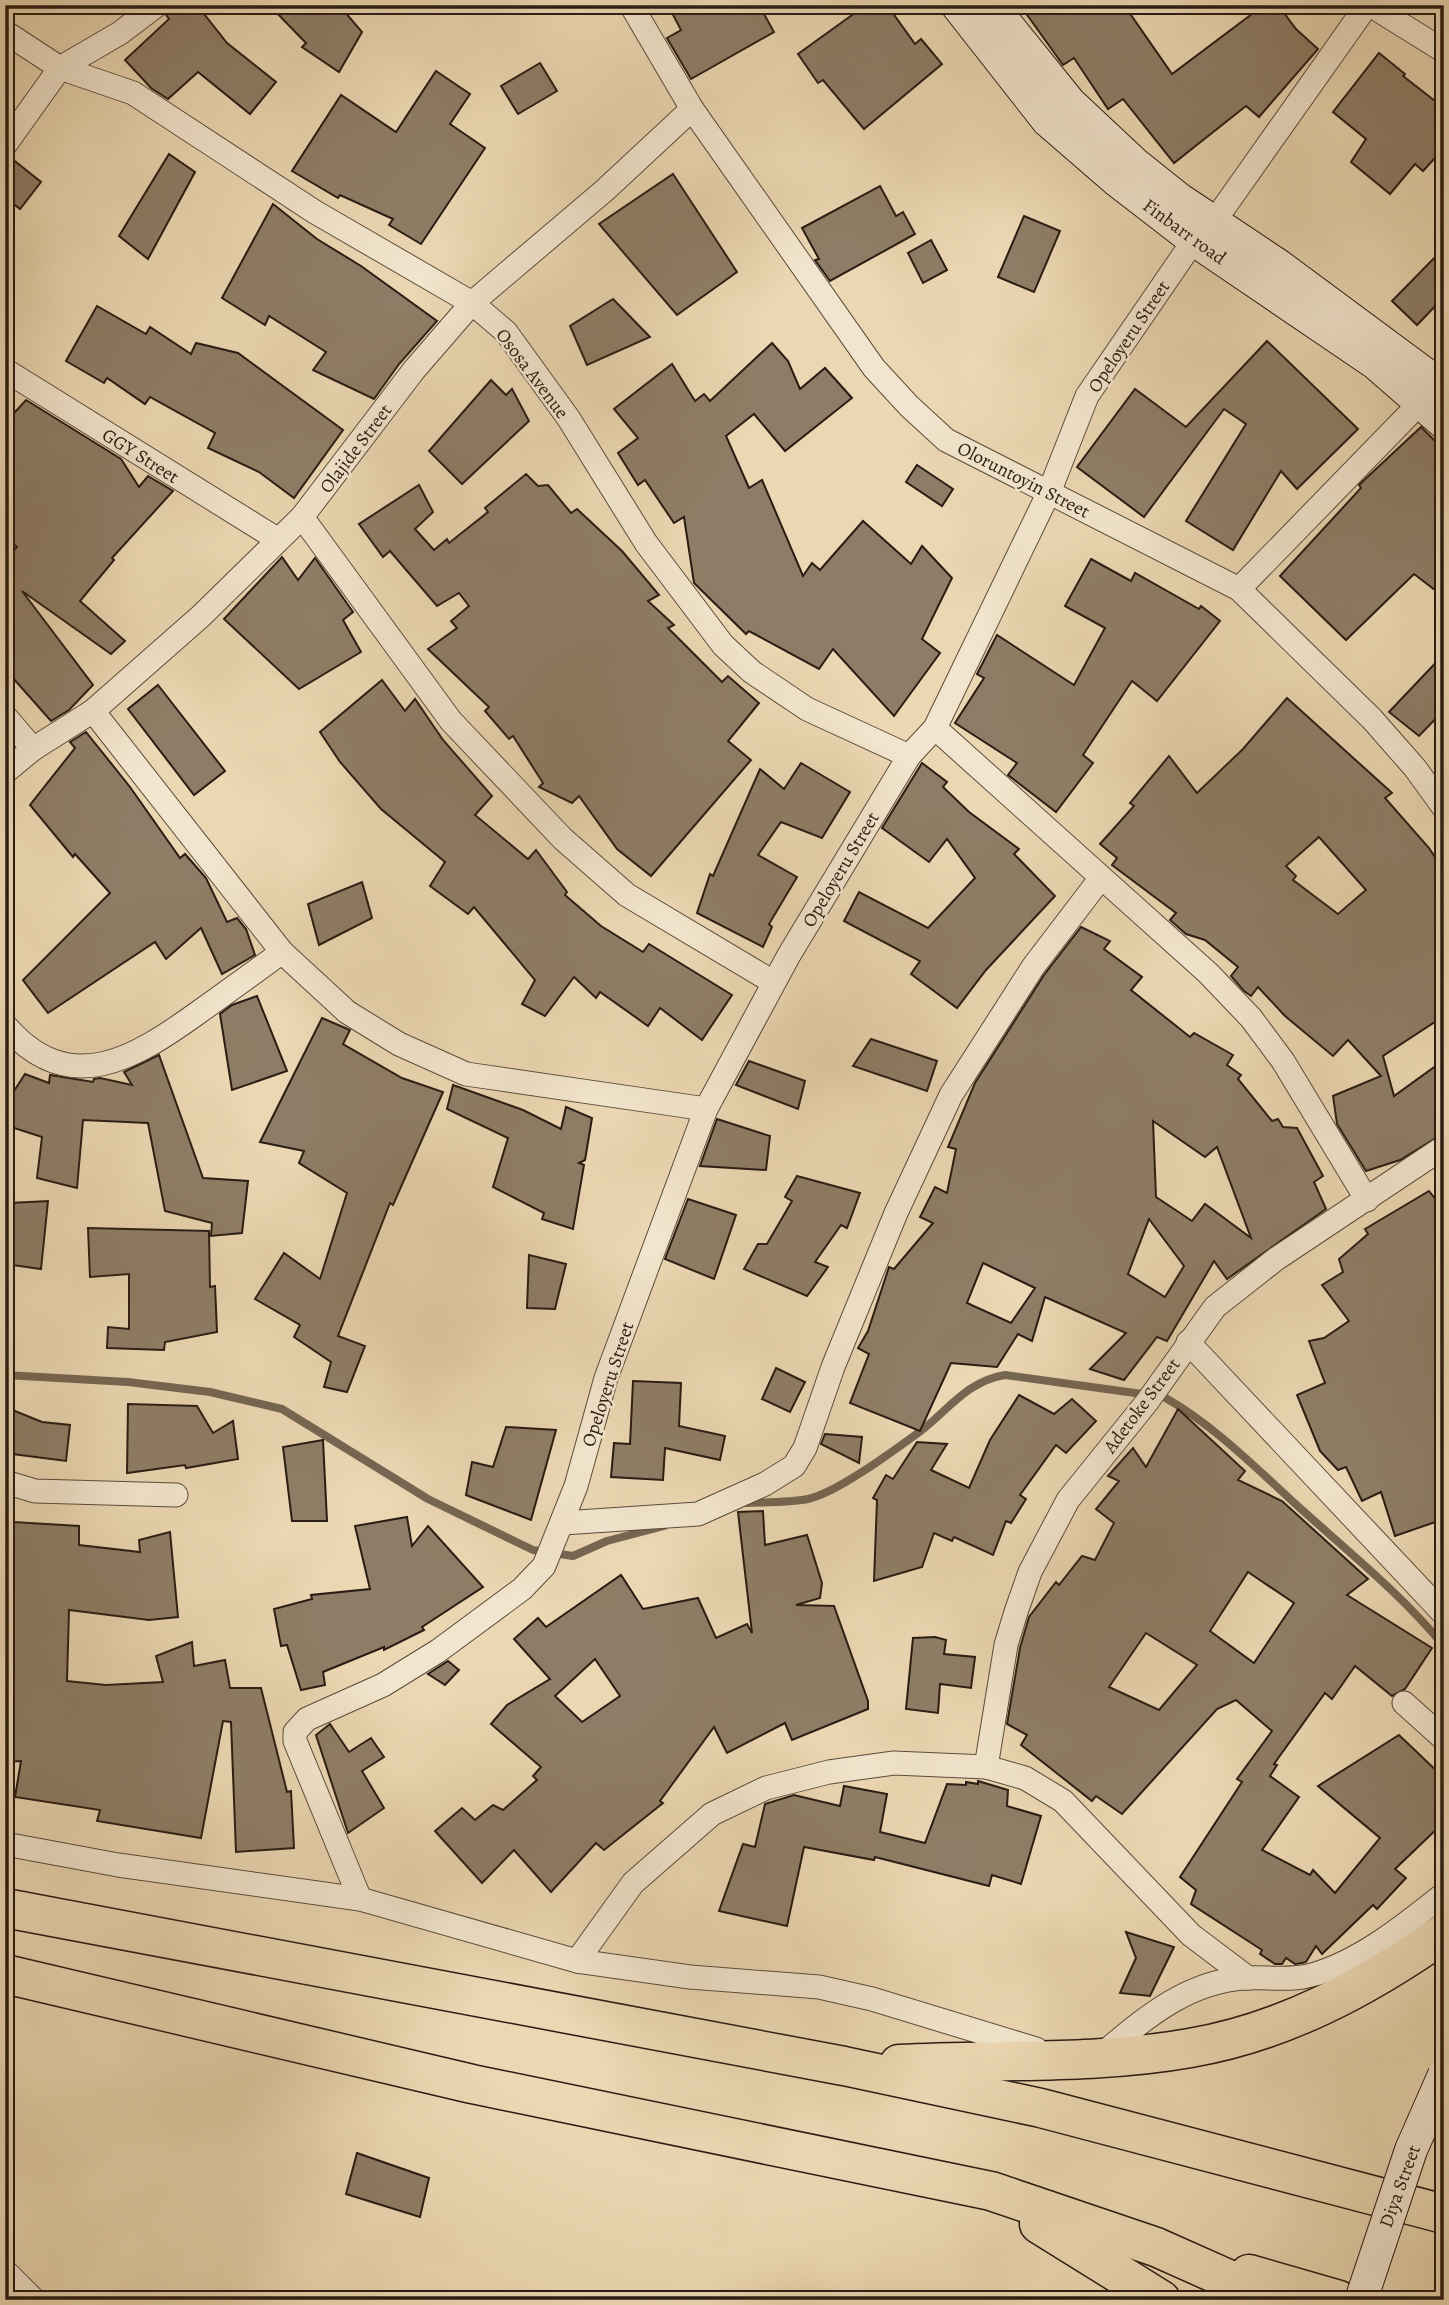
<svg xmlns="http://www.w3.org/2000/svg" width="1449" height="2305" font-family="Alegreya,serif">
<rect width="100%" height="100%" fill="#ebd7b2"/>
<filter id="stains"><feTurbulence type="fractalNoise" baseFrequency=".00286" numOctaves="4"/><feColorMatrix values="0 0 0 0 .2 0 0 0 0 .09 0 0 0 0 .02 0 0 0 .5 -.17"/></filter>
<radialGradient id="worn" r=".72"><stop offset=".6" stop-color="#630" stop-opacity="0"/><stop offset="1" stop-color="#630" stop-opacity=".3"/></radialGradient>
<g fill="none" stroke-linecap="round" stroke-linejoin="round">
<g stroke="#766652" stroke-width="8">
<polyline points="5,1375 128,1382 210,1392 282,1409 428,1499 533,1550 573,1556 607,1541 664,1526"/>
<path d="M743,1503C764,1502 787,1503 808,1499C837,1493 896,1449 922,1430C950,1408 968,1381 1005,1375L1164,1397C1214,1425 1258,1470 1301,1509C1350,1553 1402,1595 1444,1646"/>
</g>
</g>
<g fill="#8e7d66" stroke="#2a1c14" stroke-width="2" fill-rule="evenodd">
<polygon points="171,5 197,5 227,43 276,82 250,114 198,72 168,99 151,88 125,60 169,19 166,15"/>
<polygon points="269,5 339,5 362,32 339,72 302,47 306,43"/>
<polygon points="668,5 759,5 774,32 691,79 667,38 681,30"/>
<polygon points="866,5 887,5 915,44 921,39 942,64 864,129 823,80 818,83 798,54"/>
<polygon points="1020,5 1124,5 1172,74 1264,5 1278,5 1296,29 1318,49 1259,117 1246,106 1174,163 1123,99 1108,109 1074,58 1063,65"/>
<polygon points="1379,53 1405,74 1403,76 1444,108 1444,148 1423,171 1415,164 1390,194 1351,162 1366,139 1333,112"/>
<polygon points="540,63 557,91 518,114 501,86"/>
<polygon points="436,71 470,94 450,124 485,148 421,244 389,225 393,219 340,195 338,198 292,171 341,95 396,132"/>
<polygon points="169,154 195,172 148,259 119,236"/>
<polygon points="11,158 41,182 20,209 5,197 5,159"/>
<polygon points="673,174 737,272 677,315 599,224"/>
<polygon points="880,186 896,216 903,212 915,234 830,281 815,260 819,259 802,228"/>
<polygon points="273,204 317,239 361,266 437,321 399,364 374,399 313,370 326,352 269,316 265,325 222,298"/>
<polygon points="1024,216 1060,231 1034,292 998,277"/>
<polygon points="931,240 947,270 923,283 908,253"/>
<polygon points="1444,248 1444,297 1417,325 1392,301"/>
<polygon points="613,299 650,337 587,365 570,326"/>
<polygon points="97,306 146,334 150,327 191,354 196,343 238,353 343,430 294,498 259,472 208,448 215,433 150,397 145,404 107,378 104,383 66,361"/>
<polygon points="1267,341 1358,429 1297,489 1281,471 1233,550 1186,521 1246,424 1224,409 1144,517 1077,467 1135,389 1186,427"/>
<polygon points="772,343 788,361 800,389 825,368 852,398 785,451 754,414 726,436 749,488 762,480 803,576 812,563 820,570 863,521 911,564 922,546 952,578 922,639 940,653 894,716 833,649 819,669 749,631 746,634 694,583 684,517 674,523 645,480 638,485 618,453 638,438 614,409 672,364 695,401 704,394 710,401"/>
<polygon points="491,380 506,395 512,389 529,421 462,484 429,451"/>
<polygon points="26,400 121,459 139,487 148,476 173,491 112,558 114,560 80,601 125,641 111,654 22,591 93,685 69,710 51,721 5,669 5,560 17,547 5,536 5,423"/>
<polygon points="1421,427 1444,450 1444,597 1414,574 1346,640 1280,576 1361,488 1359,485"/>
<polygon points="917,465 953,489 942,506 906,482"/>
<polygon points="526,474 538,486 548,485 571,513 577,509 622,551 659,595 648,601 674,625 668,628 722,682 728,676 759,703 728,741 751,760 651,876 617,849 579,796 572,803 539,787 543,783 513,736 509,739 485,711 489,707 428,649 457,628 451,621 469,606 459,593 437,606 390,551 383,557 359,524 419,485 433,512 415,529 434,550 447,539 449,543 488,512 485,508"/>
<polygon points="282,557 298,580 315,558 353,612 343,620 361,652 299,689 224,619"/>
<polygon points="1091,559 1131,581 1135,573 1199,609 1201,606 1220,621 1157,701 1132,681 1083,755 1093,763 1056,812 1008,775 1017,763 955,723 984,678 977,674 997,635 1074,685 1105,628 1065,606"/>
<polygon points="1444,654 1444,710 1419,736 1389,712"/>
<polygon points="382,680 405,711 415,699 443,740 492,796 475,815 528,859 536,850 567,892 565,895 601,926 643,952 649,944 732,995 702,1040 660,1008 648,1026 600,992 596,998 574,977 545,1016 522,1004 535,980 474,907 468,914 430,886 445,862 381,809 340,762 320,732"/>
<polygon points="158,685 225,771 194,795 128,709"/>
<path d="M1287,698L1392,793L1385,798L1429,848L1444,871V985L1437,990L1444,1006V1016L1383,1056L1394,1096L1444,1060V1133L1400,1160L1366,1171L1337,1124L1333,1096L1381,1076L1348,1040L1333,1056L1285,1016L1258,987L1251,996L1244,991L1231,976L1238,967L1205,940L1186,934L1170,920L1176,913L1112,865L1117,858L1100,844L1134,806L1130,803L1169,756L1197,793L1243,749ZM1319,837L1366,890L1338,914L1293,880L1296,876L1286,866Z"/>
<polygon points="86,732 130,787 180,858 185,854 206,878 227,922 237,918 246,929 255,955 222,974 201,928 166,959 155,942 48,1013 23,980 110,893 75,854 73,857 30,805 75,748 70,742"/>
<polygon points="801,763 850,792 822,838 781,822 758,855 797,877 769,924 772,927 763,947 697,913 710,874 713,876 760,769 784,789"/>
<polygon points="922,763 947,782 943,787 969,812 1019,849 1014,854 1055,896 986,970 957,1008 911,974 920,961 844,921 859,892 928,928 975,878 947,839 929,862 882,828"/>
<polygon points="362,882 372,918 319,945 308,904"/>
<path d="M1081,927L1110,941L1104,949L1142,977L1131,990L1190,1037L1194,1033L1233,1055L1227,1065L1241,1075L1238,1079L1272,1121L1278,1119L1283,1127L1297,1128L1323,1176L1314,1182L1326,1209L1227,1279L1214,1261L1167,1341L1157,1337L1124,1380L1090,1369L1126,1333L1045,1297L1032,1341L1018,1334L997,1367L951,1363L920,1431L850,1403L869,1354L858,1348L868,1331L889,1267L894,1269L933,1223L920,1217L935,1187L947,1193L956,1149L948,1147L975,1083L1044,975ZM1153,1121L1205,1157L1217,1147L1251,1238L1205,1204L1192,1221L1156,1197ZM1149,1219L1184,1266L1165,1297L1128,1274ZM983,1263L1035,1288L1011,1323L967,1303Z"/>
<polygon points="257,996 287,1071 232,1090 220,1014 232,1005"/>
<polygon points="322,1018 350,1030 343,1044 402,1078 443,1092 393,1205 390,1203 338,1336 365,1346 347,1392 324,1387 331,1362 294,1337 300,1325 255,1299 284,1253 320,1279 347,1193 299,1163 304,1151 260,1142"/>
<polygon points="871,1039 937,1061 927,1091 853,1066"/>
<polygon points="159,1055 203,1178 248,1181 242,1233 211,1236 212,1223 165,1211 148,1123 83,1120 77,1188 37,1178 42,1137 5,1125 5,1105 25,1074 49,1083 50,1075 93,1082 94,1079 100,1078 132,1085 124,1072"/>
<polygon points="749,1061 805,1081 798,1109 736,1085"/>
<polygon points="453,1085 523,1110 561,1129 566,1107 592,1118 585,1160 579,1163 584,1165 573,1229 542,1219 544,1213 493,1187 508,1138 447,1109"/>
<polygon points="717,1119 770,1136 766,1170 700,1166"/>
<polygon points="797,1176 860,1193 847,1228 841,1225 815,1262 828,1267 807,1296 744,1269 758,1244 767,1244 792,1201 785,1197"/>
<polygon points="1429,1191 1444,1210 1444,1519 1395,1536 1381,1492 1362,1501 1346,1467 1338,1470 1320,1451 1297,1395 1325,1383 1309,1341 1324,1338 1349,1321 1322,1285 1343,1272 1339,1259 1368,1234 1365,1229"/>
<polygon points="688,1199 736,1215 714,1279 665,1259"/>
<polygon points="48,1201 41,1269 5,1264 10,1203"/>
<polygon points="88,1228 209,1231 210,1287 215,1286 217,1332 165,1342 164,1350 107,1348 108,1327 129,1329 129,1274 90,1277"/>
<polygon points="529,1255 566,1264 555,1309 527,1308"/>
<polygon points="776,1368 805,1382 790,1412 762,1399"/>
<polygon points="633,1381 681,1383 679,1426 725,1436 720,1460 665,1448 663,1480 611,1477 614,1443 630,1444"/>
<polygon points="1019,1395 1054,1414 1072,1399 1096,1421 1066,1453 1056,1445 1020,1495 1026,1499 1011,1523 1006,1521 993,1555 954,1537 952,1541 934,1533 922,1567 874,1581 877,1500 873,1498 886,1475 893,1479 917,1442 947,1444 931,1470 969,1488 990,1440"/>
<polygon points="128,1404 197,1406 213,1433 233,1421 238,1459 186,1468 185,1465 127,1473"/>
<polygon points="5,1407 42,1422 70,1425 66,1461 5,1453"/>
<path d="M1178,1409L1245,1471L1238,1480L1282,1501L1368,1579L1347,1595L1432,1648L1405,1689L1392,1696L1355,1666L1332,1699L1325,1693L1274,1764L1277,1765L1270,1776L1299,1797L1262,1850L1310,1875L1313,1870L1335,1893L1380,1838L1318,1786L1399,1735L1444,1778V1822L1395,1869L1406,1878L1377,1909L1373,1905L1322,1954L1316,1946L1306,1962L1302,1963L1295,1964L1286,1958L1282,1964H1275L1260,1954L1262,1950L1191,1904L1196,1890L1180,1877L1242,1782L1237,1779L1272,1731L1236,1700L1217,1709L1122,1814L1096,1796L1092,1801L1021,1745L1027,1735L1007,1724L1020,1648L1029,1617L1056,1582L1059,1585L1082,1556L1095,1560L1114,1523L1096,1509L1119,1481L1108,1476L1133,1448L1146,1467ZM1248,1572L1294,1603L1254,1663L1210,1631ZM1146,1633L1197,1665L1159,1710L1109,1687Z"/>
<polygon points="506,1427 556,1430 531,1520 466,1495 472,1462 493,1467"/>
<polygon points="825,1434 862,1437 859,1463 821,1444"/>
<polygon points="323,1440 327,1521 292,1521 283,1447"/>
<path d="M763,1511L765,1545L807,1535L822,1583L820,1598L796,1605L834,1606L868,1701V1709L792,1740L785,1723L727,1753L714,1727L660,1801L663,1803L604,1850L596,1843L551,1892L514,1850L482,1883L435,1831L462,1808L475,1820L493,1805L503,1810L537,1780L533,1776L541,1767L491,1724L507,1705L550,1679L514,1639L538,1618L546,1627L621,1575L643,1609L698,1598L716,1638L747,1624L752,1633L738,1512ZM595,1659L620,1696L582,1722L555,1696Z"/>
<polygon points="407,1517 412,1546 428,1526 483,1587 422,1627 424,1630 384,1650 384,1647 323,1672 325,1685 301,1690 287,1645 281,1646 274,1609 312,1599 311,1595 370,1589 355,1526"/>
<polygon points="13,1522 79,1526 79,1545 140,1552 139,1540 170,1532 178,1617 149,1620 69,1610 67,1681 106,1685 163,1682 156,1656 192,1642 194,1666 225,1660 230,1688 261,1688 287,1792 291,1791 294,1848 236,1852 231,1722 223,1721 201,1838 97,1821 100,1810 15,1797 21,1761 5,1762 5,1637 11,1567 8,1566"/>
<polygon points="935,1637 946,1640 944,1654 975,1657 971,1688 940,1684 938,1713 906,1709 913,1638"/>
<polygon points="448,1661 459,1670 445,1685 428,1674"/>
<polygon points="330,1724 349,1752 371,1738 384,1757 362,1771 384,1808 348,1833 316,1735"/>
<polygon points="978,1781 1008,1790 1007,1806 1041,1816 1021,1884 992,1875 989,1886 875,1857 874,1860 804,1847 787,1926 719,1911 743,1844 755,1847 765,1804 794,1795 840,1806 844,1786 887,1794 880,1832 925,1843 947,1784 966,1785 966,1782 978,1784"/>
<polygon points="1126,1932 1174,1947 1150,1996 1120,1993 1136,1958"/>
<polygon points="357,2153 429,2178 420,2217 346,2194"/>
</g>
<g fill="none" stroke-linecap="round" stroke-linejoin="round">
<defs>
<g id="street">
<polyline points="631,5 692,109 874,368 909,406 946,440 1239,589 1372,719 1415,768 1444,808"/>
<polyline points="1370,5 1444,51"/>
<polyline points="5,32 60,68 133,93 315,212 472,303 506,332 569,419 646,543 723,645 752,672 807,709 909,756"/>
<polyline points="5,145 60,68 120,33 157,5"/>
<polyline points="1213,223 1367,5"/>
<polyline points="5,370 277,539"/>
<polyline points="302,517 451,721 563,839 627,895 773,982"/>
<polyline points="1239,589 1421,402"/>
<polyline points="93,711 282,952 347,1012 399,1044 466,1074 706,1109"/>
<polyline points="5,716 33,749"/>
<polyline points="935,728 1208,973 1251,1018 1283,1061 1367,1200"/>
<polyline points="5,772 33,749 93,711 201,616 302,517 414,370 472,303 605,190 692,109"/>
<path d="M5,1025C69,1100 135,1058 199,1012C227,992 255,972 282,952"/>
<polyline points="1188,1342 1444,1614"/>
<polyline points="5,1482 35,1491 176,1495"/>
<polyline points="563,1523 698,1514 765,1484 794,1466 805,1448 833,1367 896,1213 951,1095 1033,967 1100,879"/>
<polyline points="1404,1703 1444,1739"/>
<polyline points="986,1767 1006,1645 1016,1612 1030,1572 1068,1500 1147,1402 1215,1307 1276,1259 1444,1147"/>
<polyline points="5,1844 118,1865 360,1899 577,1961 690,1977 819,1987 872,1999 1036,2049"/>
<polyline points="360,1899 295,1741 295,1732 307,1719 383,1685 438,1651 522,1589 544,1566 576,1486 606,1378 706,1109 789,955 909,756 935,728 1050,490 1087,396 1194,240"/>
<polyline points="577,1961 633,1883 712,1814 766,1788 829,1772 894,1763 986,1767 1025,1778 1063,1801 1191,1935 1248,1978"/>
<path d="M1100,2056C1144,2019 1188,1980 1248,1978C1269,1977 1291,1981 1312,1975C1361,1961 1405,1925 1444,1894"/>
<polyline points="5,2271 34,2300"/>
</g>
<g id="secondary">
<polyline points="957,5 1048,121 1115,179 1194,240 1375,363 1444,423"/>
<polyline points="991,5 1070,103 1134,163 1179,199 1278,265 1444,388"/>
</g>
<g id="highway">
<polyline points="5,1908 844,2066 1041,2108 1444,2214"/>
<polyline points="5,1974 472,2084 991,2191 1156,2247 1275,2300"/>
<path d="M899,2064C996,2059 1094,2065 1190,2048C1284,2032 1367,1987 1444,1933"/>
<polyline points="1039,2224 1161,2300"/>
<polyline points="1249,2274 1339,2300"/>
</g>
</defs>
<use href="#street" stroke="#5a4b3c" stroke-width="25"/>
<use href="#secondary" stroke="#2a1c14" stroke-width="34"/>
<use href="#highway" stroke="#2a1c14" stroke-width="41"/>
<use href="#street" stroke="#f2e5cd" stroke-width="23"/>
<use href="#secondary" stroke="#f2e5cd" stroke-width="32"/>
<use href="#highway" stroke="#ebd7b2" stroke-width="38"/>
<defs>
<polyline id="secondary-bridge" points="1361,2300 1411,2150 1444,2075"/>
</defs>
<use href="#secondary-bridge" stroke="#2a1c14" stroke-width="34" stroke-linecap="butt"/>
<use href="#secondary-bridge" stroke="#f2e5cd" stroke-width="32"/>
</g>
<g text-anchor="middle" stroke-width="5" stroke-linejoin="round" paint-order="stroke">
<g font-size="19" fill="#2a1c14" stroke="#f2e5cd">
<text transform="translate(1185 231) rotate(36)" y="7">Finbarr road</text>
<text transform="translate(1128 336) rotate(-56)" y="7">Opeloyeru Street</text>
<text transform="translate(533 373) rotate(53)" y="7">Ososa Avenue</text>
<text transform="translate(355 448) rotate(-53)" y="7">Olajide Street</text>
<text transform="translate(141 455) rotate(32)" y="7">GGY Street</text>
<text transform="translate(1024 479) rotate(27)" y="7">Oloruntoyin Street</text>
<text transform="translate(840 869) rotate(-59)" y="7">Opeloyeru Street</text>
<text transform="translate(607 1384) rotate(-72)" y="7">Opeloyeru Street</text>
<text transform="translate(1141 1405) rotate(-53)" y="7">Adetoke Street</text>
<text transform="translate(1399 2186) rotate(-70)" y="7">Diya Street</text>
</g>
</g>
<rect width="1449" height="2305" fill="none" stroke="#ebd7b2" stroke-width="28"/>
<rect x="7" y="7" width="1435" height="2291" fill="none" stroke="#2a1c14" stroke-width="3.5"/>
<rect x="14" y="14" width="1421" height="2277" fill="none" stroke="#2a1c14" stroke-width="2"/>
<rect width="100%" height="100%" filter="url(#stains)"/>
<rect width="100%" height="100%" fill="url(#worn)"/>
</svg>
